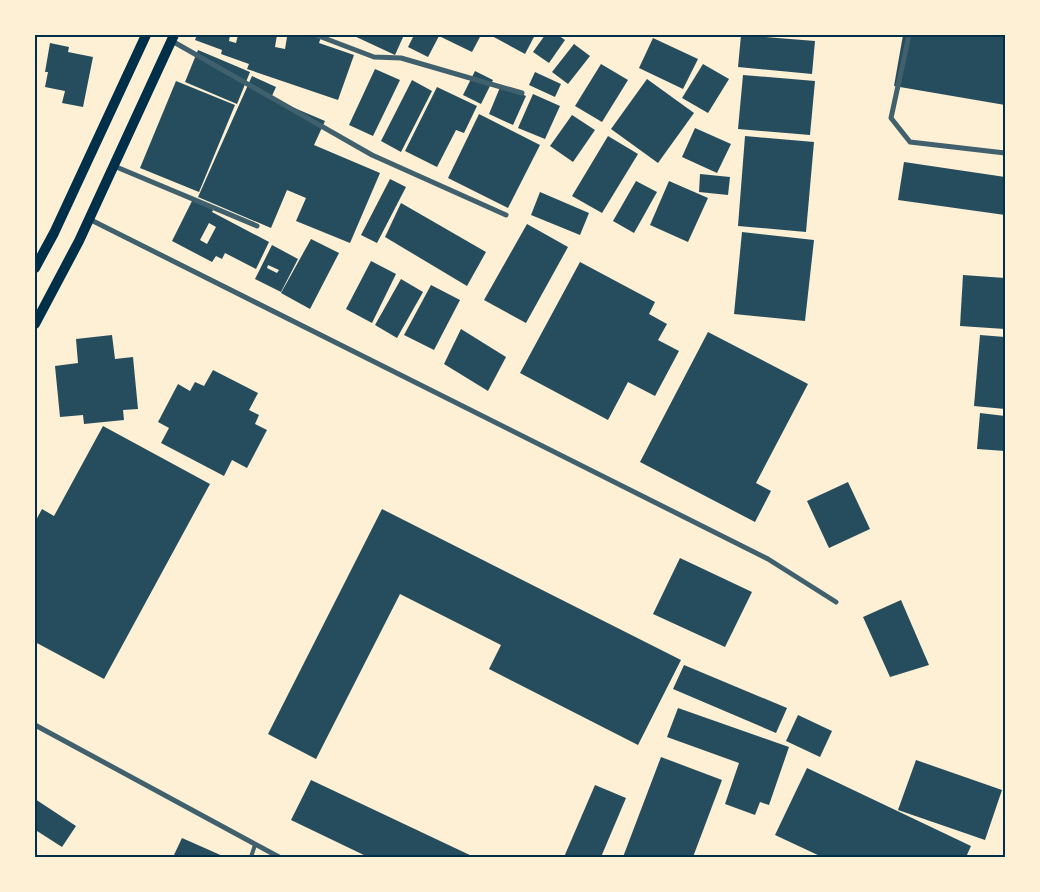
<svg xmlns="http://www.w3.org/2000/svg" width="1040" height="892" font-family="Mulish,sans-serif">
<rect width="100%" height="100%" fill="#fdf0d5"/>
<g fill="#264d5e" fill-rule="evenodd">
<polygon points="197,35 230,35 229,41 236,43 238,35 277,35 275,47 285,49 287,37 283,35 315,35 321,37 319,43 354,55 338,100 247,69 249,64 221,54 222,50 195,40"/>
<polygon points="352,35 404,35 395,55"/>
<polygon points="414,35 481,35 472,52 439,36 428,57 408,47"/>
<polygon points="490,35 535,35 525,54"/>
<polygon points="545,35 558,35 565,40 549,63 533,52"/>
<polygon points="741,35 815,41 812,74 738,67"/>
<polygon points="903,35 1005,35 1005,105 894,86"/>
<polygon points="653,38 698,59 683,89 639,68"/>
<polygon points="50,43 69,47 68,52 93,57 83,107 62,103 65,91 45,87 48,72 45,72"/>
<polygon points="574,44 590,56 568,84 552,72"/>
<polygon points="198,50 250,72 237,104 185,82"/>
<polygon points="601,64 628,80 602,122 575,106"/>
<polygon points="703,64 729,79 708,113 682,98"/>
<polygon points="375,69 400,80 373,136 349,125"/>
<polygon points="475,71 493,80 481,104 463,95"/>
<polygon points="535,72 561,84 555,97 529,85"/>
<polygon points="743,75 815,81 810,135 738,129"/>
<polygon points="252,76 276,87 271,98 325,121 314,145 380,173 350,243 296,221 306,198 287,190 271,228 198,197"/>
<polygon points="647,79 694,113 658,163 611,129"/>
<polygon points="412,80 432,91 401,152 381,141"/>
<polygon points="176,81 235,105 199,192 140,168"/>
<polygon points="501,85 526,96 513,125 489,114"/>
<polygon points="437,87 477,106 464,133 456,130 437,167 405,151"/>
<polygon points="533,94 560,106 545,139 518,128"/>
<polygon points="479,114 540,145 508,208 448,178"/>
<polygon points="572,115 595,130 573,162 550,146"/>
<polygon points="695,128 731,144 717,173 682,157"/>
<polygon points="608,136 638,154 602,213 572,196"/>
<polygon points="745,136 814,142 806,232 738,226"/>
<polygon points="904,162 1005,177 1005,215 898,200"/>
<polygon points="700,174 730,177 728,195 699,192"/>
<polygon points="390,179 406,187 377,243 361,235"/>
<polygon points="636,181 657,192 634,233 613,221"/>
<polygon points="669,181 708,198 688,242 650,225"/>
<polygon points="540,192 589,213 580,235 531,215"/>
<path d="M193,199L213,210L212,212L269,242L256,269L225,253L222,259L216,256L212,262L172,241ZM209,223L216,227L207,244L200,240Z"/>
<polygon points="401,203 486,252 467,286 385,237"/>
<polygon points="527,224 568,247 526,323 484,300"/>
<polygon points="742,232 814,240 805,321 734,314"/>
<polygon points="311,239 339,253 310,309 281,293"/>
<path d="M272,245L298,259L281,292L255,279ZM268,265L279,270L277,273L267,268Z"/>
<polygon points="371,261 396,274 372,323 346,309"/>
<polygon points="580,262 655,302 649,314 667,324 658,340 679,351 655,396 628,382 608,420 520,373"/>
<polygon points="963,275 1005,278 1005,329 960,326"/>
<polygon points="401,279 423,292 397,338 375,325"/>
<polygon points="431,285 460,300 434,350 404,335"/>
<polygon points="461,329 506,357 488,391 444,364"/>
<polygon points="708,332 808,384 756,483 771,491 755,522 640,462"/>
<polygon points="112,335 115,359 133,357 138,409 123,410 124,420 84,424 83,415 60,417 55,366 78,363 76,339"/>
<polygon points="980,335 1005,337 1005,409 974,406"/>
<polygon points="213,370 258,393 249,410 259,415 255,424 267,430 247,468 232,460 224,476 161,443 169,428 158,422 178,384 190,391 195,382 204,386"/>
<polygon points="980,413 1005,416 1005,451 977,449"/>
<polygon points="103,426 210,484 104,679 35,642 35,522 42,509 54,516"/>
<polygon points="848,482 870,529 829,548 807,501"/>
<polygon points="382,509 681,660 638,745 489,669 501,645 400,594 316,759 268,734"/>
<polygon points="680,558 752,592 725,647 653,614"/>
<polygon points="901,600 929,665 890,677 863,617"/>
<polygon points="684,665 787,708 776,733 673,689"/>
<polygon points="678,708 789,747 769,805 760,802 755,815 725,804 739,763 667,737"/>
<polygon points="798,715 832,731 820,757 786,741"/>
<polygon points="661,757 722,780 693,857 623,857"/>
<polygon points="916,760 1002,790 985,840 898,810"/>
<polygon points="807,768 971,846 966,857 822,857 775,835"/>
<polygon points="311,780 474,857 368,857 291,820"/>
<polygon points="595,785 626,798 601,857 564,857"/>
<polygon points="35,799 76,826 62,847 37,831 35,835"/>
<polygon points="182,838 225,857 173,857"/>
</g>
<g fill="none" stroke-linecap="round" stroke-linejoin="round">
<polyline stroke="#3f606c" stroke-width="4" points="251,857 255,845"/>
<g stroke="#3f606c" stroke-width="5">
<polyline points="316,35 374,57 401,58 522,93"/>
<polyline points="909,35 891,118 910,142 1005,153"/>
<polyline points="172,41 372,155 506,215"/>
<polyline points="114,166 257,226"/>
<polyline points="89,219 768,559 836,602"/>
<polyline points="35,725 279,857"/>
</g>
<g stroke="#003049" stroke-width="10">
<polyline points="35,268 54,233 146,35"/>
<polyline points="35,324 79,241 174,35"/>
</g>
</g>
<rect width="1040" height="892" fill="none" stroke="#fdf0d5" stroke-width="72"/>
<rect x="36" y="36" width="968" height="820" fill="none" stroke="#003049" stroke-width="2"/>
</svg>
